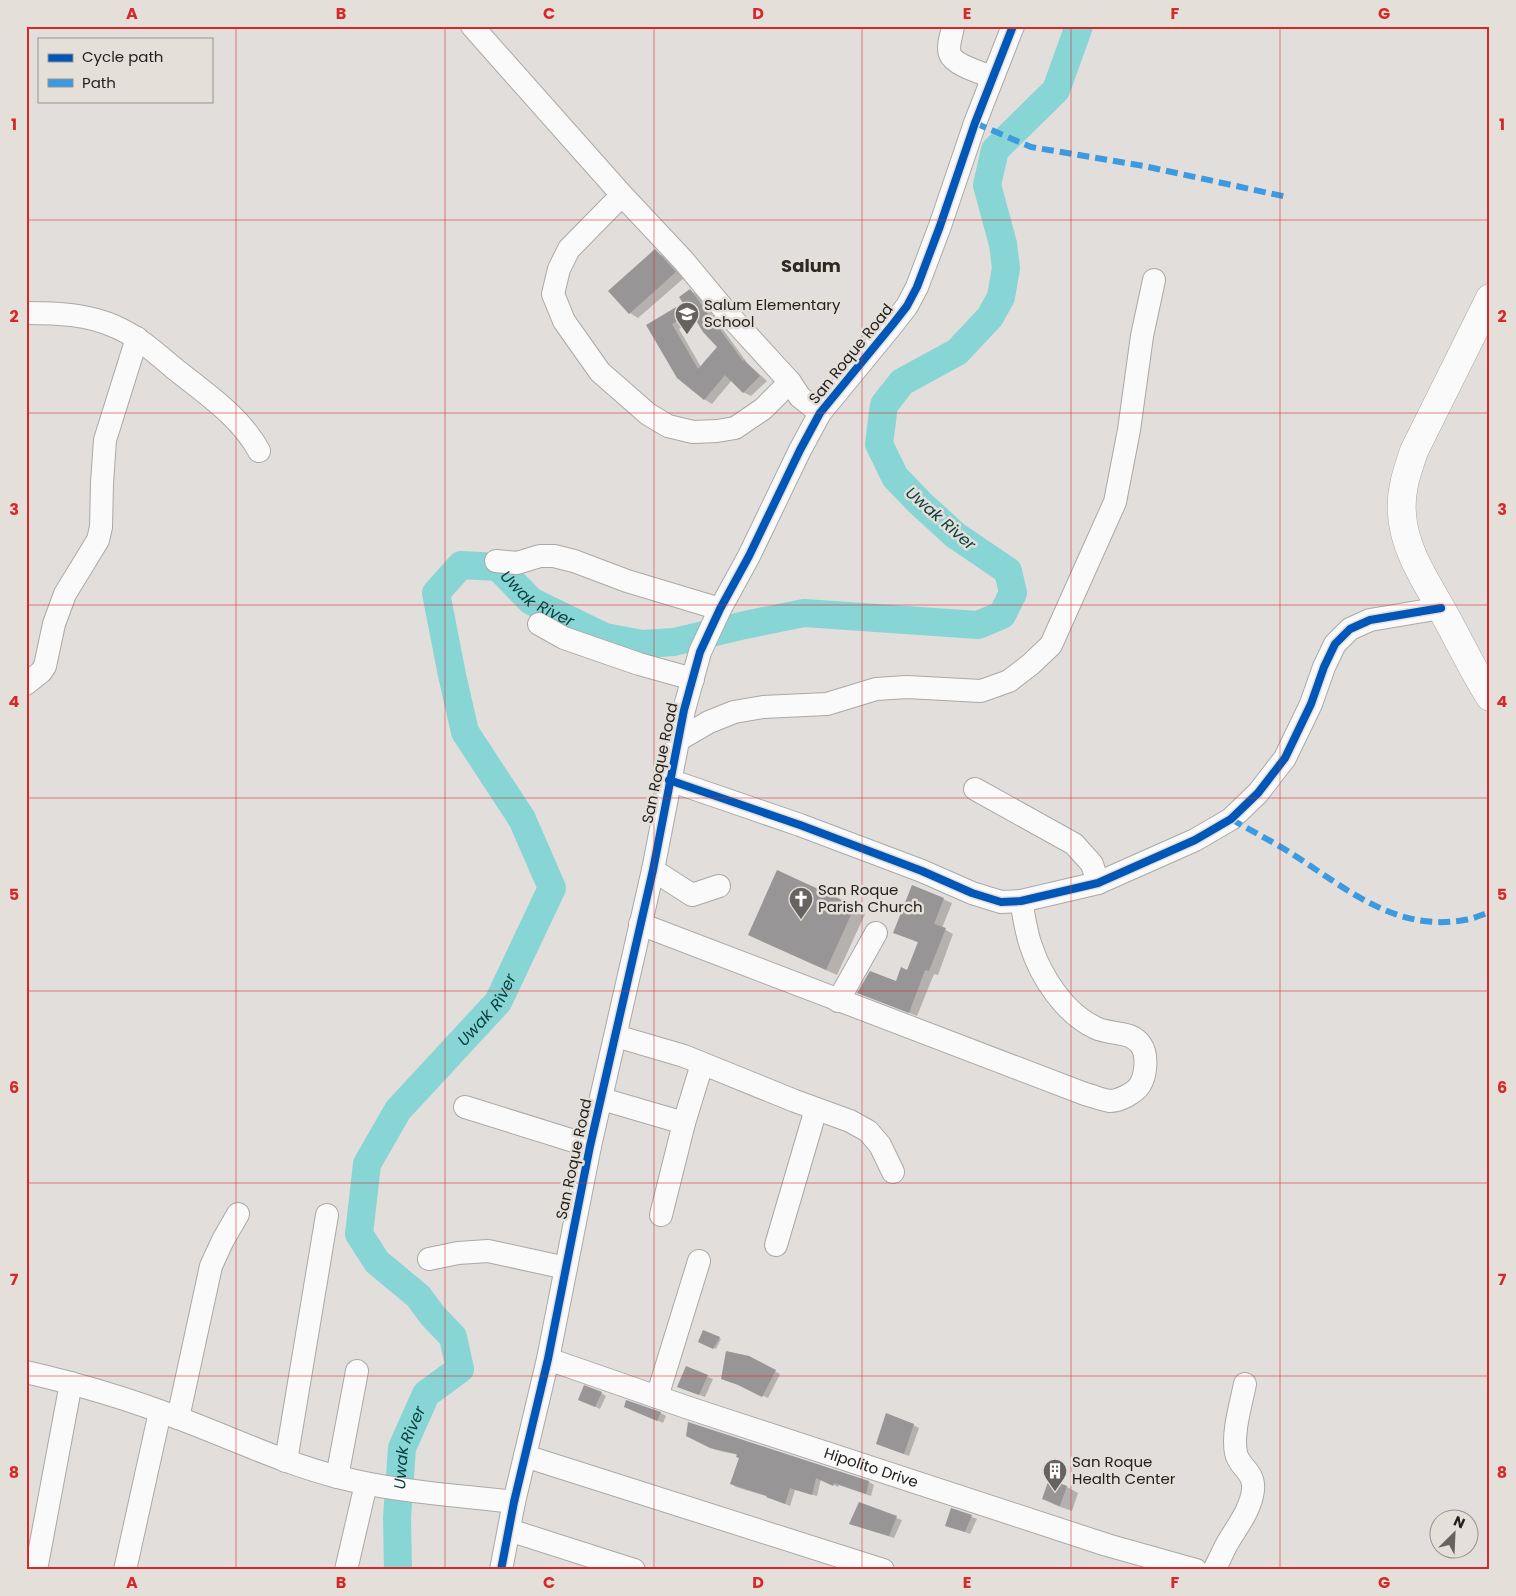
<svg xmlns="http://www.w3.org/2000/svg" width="1516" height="1596" font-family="Poppins,sans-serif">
<rect width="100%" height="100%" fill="#e1dedb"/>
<g fill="#0003" fill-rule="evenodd">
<polygon points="655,251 663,256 684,278 638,318 630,313"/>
<path d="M690,291L698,295L748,364L767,381L751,396L743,392L732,380L712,404L704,399L648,325L685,303ZM696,318L718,347L701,367L679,329Z"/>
<polygon points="912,886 952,903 942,928 953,934 938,975 934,974 917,1016 859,993 897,983 908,971 919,943 895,932"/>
<polygon points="854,907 865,914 837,975 761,941"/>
<polygon points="703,1331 721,1339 716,1349 701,1343"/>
<polygon points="749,1358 780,1374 768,1398 745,1387 723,1379"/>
<polygon points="687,1368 713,1379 705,1397 679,1387"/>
<polygon points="601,1393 606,1396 600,1409 585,1402"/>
<polygon points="627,1402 661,1413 666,1416 663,1423 631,1409"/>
<polygon points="689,1423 869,1482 874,1485 871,1496 839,1485 838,1487 821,1479 817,1496 795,1490 790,1506 766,1496 736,1487 732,1484 740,1458 738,1455 716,1450 692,1438"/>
<polygon points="913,1425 919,1428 909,1456 877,1444"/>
<polygon points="1067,1487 1078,1493 1072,1511 1055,1505 1044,1499"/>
<polygon points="859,1504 902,1520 894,1538 850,1524"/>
<polygon points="952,1509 977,1519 970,1534 946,1525"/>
</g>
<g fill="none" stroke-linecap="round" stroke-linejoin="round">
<path stroke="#87d5d5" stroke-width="28" id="s1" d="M398,1570L397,1518L402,1448L426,1394L460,1369L453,1337L433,1316L418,1296L377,1262L359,1234L367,1164L398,1110L498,1002L552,888L522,819L465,732L452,675L436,593L461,565L498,567L531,601L605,637L642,644L674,642L745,625L804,613L978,625L1002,615L1013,593L1008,571L955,535L920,503L895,477L879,444L884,405L902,382L957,352L990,317L1001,297L1006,268L1003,244L987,185L995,150L1056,90L1079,26"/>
</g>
<g fill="#979596" fill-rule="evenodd">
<polygon points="655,249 676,272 629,314 608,291"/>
<path d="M690,289L743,361L744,360L760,376L743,393L725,375L704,400L677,378L646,325L683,303L679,297ZM691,312L703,332L717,347L698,369L672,324Z"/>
<polygon points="777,870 855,906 826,970 748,935"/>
<polygon points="912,885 944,898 934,924 946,928 929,971 925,970 909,1013 857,993 870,971 896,981 901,967 907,970 918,942 893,933"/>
<polygon points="703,1330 720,1337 713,1349 698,1342"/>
<polygon points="726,1351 749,1356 776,1370 762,1397 738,1385 721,1379"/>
<polygon points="686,1366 708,1375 699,1395 677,1387"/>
<polygon points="584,1385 602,1392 595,1407 578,1400"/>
<polygon points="626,1400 661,1412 657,1421 624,1407"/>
<polygon points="886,1413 914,1424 904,1454 876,1444"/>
<polygon points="688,1422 869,1481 866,1494 834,1483 833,1486 816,1478 812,1495 790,1488 785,1504 766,1497 767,1496 730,1484 739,1458 736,1457 737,1454 710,1448 686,1436"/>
<polygon points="1049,1479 1067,1486 1060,1506 1042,1499"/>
<polygon points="859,1502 897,1516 889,1536 849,1524"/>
<polygon points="951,1508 972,1515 965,1532 945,1526"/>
</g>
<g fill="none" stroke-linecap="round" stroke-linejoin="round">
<defs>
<g id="minor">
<polyline points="472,26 622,195 683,260 727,313 790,382 800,397 820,413"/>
<path d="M953,26C952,34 947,46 950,54C954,65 982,73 992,77"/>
<polyline points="622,195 569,249 559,269 553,294 564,321 600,372 648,414 668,426 693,432 717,431 735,428 763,409 790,382"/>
<path d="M26,313C57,313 88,314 116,327C139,337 157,354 175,369C205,393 241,417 259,451"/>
<polyline points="496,561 517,563 540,556 554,556 574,561 627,581 720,609"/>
<polyline points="539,624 564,638 639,664 693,679"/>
<polyline points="26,684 41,672 45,666 54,624 65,594 98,540 101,527 102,483 105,440 137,338"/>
<polyline points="678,740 709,722 734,712 763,707 827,704 876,689 907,687 981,691 1009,681 1031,664 1051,645 1115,502 1129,430 1142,336 1154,280"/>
<polyline points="669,780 800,825 922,871 972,893 1001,902 1021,901 1098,883 1195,840 1231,819 1258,793 1285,758 1311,704 1324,667 1335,644 1350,629 1370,620 1441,608"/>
<polyline points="975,789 1074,844 1092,864 1098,883"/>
<polyline points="653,870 692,895 719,886"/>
<path d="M640,924L1085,1094C1093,1096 1102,1100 1110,1101C1119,1101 1135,1093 1140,1085C1146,1075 1148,1055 1141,1045C1131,1030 1110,1035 1096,1028C1065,1014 1041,977 1031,946C1026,932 1024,916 1021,901"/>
<polyline points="838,1001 876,933"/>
<polyline points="616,1036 684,1056 795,1101 850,1121 868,1131 880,1145 893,1172"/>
<polyline points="602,1099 684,1123"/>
<polyline points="465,1107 590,1146"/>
<polyline points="661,1215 684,1123 702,1064"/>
<polyline points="776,1245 816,1109"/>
<polyline points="429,1259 458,1253 488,1251 566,1268"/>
<path id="s2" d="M548,1359L686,1407L1107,1545L1196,1570"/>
<path d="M26,1372C78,1384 129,1399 178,1418C232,1438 283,1463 338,1477C396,1492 455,1495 514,1502"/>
<polyline points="657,1397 699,1261"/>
<polyline points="178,1418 211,1266 223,1240 238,1214"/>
<polyline points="525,1456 883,1570"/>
<polyline points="286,1461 327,1215"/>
<polyline points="337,1477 357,1371"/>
<polyline points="509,1530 634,1570"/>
<polyline points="36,1570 71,1383"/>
<polyline points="125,1570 160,1412"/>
<polyline points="346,1570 366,1484"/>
<polyline points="501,1570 514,1502 548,1359 590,1146 653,870 684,710 700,652 720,609 749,556 800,450 820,413 893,324 907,306 917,287 940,226 975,123 1013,26"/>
<path d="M1214,1570C1219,1561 1223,1551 1228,1542C1237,1527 1251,1509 1253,1490C1255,1471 1239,1468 1236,1453C1232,1433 1241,1404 1245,1384"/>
</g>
<path id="major" d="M1490,298L1414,451C1407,472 1400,491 1402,514C1404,552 1430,587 1447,619C1461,645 1474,672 1490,697"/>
</defs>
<use href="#minor" stroke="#aba9a6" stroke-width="24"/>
<use href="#major" stroke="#aba9a6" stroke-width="29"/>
<use href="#minor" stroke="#fafafa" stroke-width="22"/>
<use href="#major" stroke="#fafafa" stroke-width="28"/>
<g stroke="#3c9be0" stroke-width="6" stroke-dasharray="12 6" stroke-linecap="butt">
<polyline points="975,123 1031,147 1144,166 1287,197"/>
<path d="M1231,819C1253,832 1276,843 1297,857C1349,891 1398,932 1464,920C1473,919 1481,915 1490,912"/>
</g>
<defs>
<g id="cycleway">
<polyline points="669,780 800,825 922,871 972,893 1001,902 1021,901 1098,883 1195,840 1231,819 1258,793 1285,758 1311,704 1324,667 1335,644 1350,629 1370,620 1441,608"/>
<polyline points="501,1570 514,1502 548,1359 590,1146 653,870 684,710 700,652 720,609 749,556 800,450 820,413 893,324 907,306 917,287 940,226 975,123 1013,26"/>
</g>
</defs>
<use href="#cycleway" stroke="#e4dfd8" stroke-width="11"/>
<use href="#cycleway" stroke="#0057b8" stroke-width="8"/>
</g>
<path fill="none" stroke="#d62828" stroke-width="1" stroke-opacity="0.55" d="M236,26V1570M445,26V1570M654,26V1570M862,26V1570M1071,26V1570M1280,26V1570M26,220H1490M26,413H1490M26,605H1490M26,798H1490M26,991H1490M26,1183H1490M26,1376H1490"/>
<defs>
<symbol id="school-pin" viewBox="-11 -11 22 30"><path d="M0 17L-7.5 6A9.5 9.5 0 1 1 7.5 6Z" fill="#666360" stroke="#e4dfd8"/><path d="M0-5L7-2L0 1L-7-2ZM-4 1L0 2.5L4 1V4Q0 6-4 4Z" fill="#fff"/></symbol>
<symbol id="church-pin" viewBox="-11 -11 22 30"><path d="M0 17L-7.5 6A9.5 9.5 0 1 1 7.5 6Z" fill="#666360" stroke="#e4dfd8"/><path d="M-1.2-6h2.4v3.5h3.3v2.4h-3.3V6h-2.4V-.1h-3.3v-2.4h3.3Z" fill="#fff"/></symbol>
<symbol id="building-pin" viewBox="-11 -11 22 30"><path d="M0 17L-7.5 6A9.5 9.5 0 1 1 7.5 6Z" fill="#666360" stroke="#e4dfd8"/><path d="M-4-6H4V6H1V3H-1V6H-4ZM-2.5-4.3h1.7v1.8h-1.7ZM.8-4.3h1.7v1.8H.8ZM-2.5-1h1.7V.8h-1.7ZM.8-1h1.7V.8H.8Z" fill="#fff"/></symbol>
</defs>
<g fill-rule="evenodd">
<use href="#school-pin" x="673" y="300" width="28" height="38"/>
<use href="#church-pin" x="787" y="885" width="28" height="38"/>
<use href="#building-pin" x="1041" y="1457" width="28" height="38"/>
</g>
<g text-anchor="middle" stroke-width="5" stroke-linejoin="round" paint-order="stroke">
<g font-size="15" fill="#23211e" stroke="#e4dfd8" text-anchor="start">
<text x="704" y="310">Salum Elementary<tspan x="704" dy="17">School</tspan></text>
<text x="818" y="895">San Roque<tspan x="818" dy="17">Parish Church</tspan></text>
<text x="1072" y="1467">San Roque<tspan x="1072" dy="17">Health Center</tspan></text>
</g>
<g font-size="15" fill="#23211e" stroke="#e4dfd8">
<text transform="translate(851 354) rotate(-51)" y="5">San Roque Road</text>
<text transform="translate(660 763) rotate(-78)" y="5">San Roque Road</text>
<text transform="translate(574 1159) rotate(-78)" y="5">San Roque Road</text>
<text dy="5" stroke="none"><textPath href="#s2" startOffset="341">Hipolito Drive</textPath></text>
</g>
<g font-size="16" font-style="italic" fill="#094040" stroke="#e4dfd8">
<text transform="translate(941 518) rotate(41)" y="6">Uwak River</text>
<text dy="6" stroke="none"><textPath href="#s1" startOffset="1250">Uwak River</textPath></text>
<text dy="6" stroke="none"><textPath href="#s1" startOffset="664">Uwak River</textPath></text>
<text dy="6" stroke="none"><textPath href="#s1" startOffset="124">Uwak River</textPath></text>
</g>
<g font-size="18" font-weight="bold" fill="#2d2a24" stroke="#e4dfd8">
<text x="811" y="272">Salum</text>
</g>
</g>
<rect width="1516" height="1596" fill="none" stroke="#e4dfd8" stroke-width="55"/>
<rect x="38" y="38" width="175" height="65" fill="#e4dfd8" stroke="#97938e"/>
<rect x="48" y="54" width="25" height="8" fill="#0057b8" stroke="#97938e"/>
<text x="82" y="62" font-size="15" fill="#23211e">Cycle path</text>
<rect x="48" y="79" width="25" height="8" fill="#3c9be0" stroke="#97938e"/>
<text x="82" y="88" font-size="15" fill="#23211e">Path</text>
<g transform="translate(1454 1534) rotate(24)"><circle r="24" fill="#e4dfd8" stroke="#97938e"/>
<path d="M0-4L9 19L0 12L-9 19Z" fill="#666360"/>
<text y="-8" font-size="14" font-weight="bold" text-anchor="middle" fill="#23211e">N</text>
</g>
<rect x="28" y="28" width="1460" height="1540" fill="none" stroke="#d62828" stroke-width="2"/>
<g font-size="16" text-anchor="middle" font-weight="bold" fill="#d62828">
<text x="132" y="19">A</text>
<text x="341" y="19">B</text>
<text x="549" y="19">C</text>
<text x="758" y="19">D</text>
<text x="967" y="19">E</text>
<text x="1175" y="19">F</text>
<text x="1384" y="19">G</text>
<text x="14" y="130">1</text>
<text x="1502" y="130">1</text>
<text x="14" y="322">2</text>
<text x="1502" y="322">2</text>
<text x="14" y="515">3</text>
<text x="1502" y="515">3</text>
<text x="14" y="707">4</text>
<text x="1502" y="707">4</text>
<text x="14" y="900">5</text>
<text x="1502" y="900">5</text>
<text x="14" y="1093">6</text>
<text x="1502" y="1093">6</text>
<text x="14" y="1285">7</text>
<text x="1502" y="1285">7</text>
<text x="14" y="1478">8</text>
<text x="1502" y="1478">8</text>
<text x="132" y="1588">A</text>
<text x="341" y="1588">B</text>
<text x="549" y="1588">C</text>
<text x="758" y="1588">D</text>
<text x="967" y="1588">E</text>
<text x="1175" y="1588">F</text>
<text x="1384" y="1588">G</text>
</g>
</svg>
